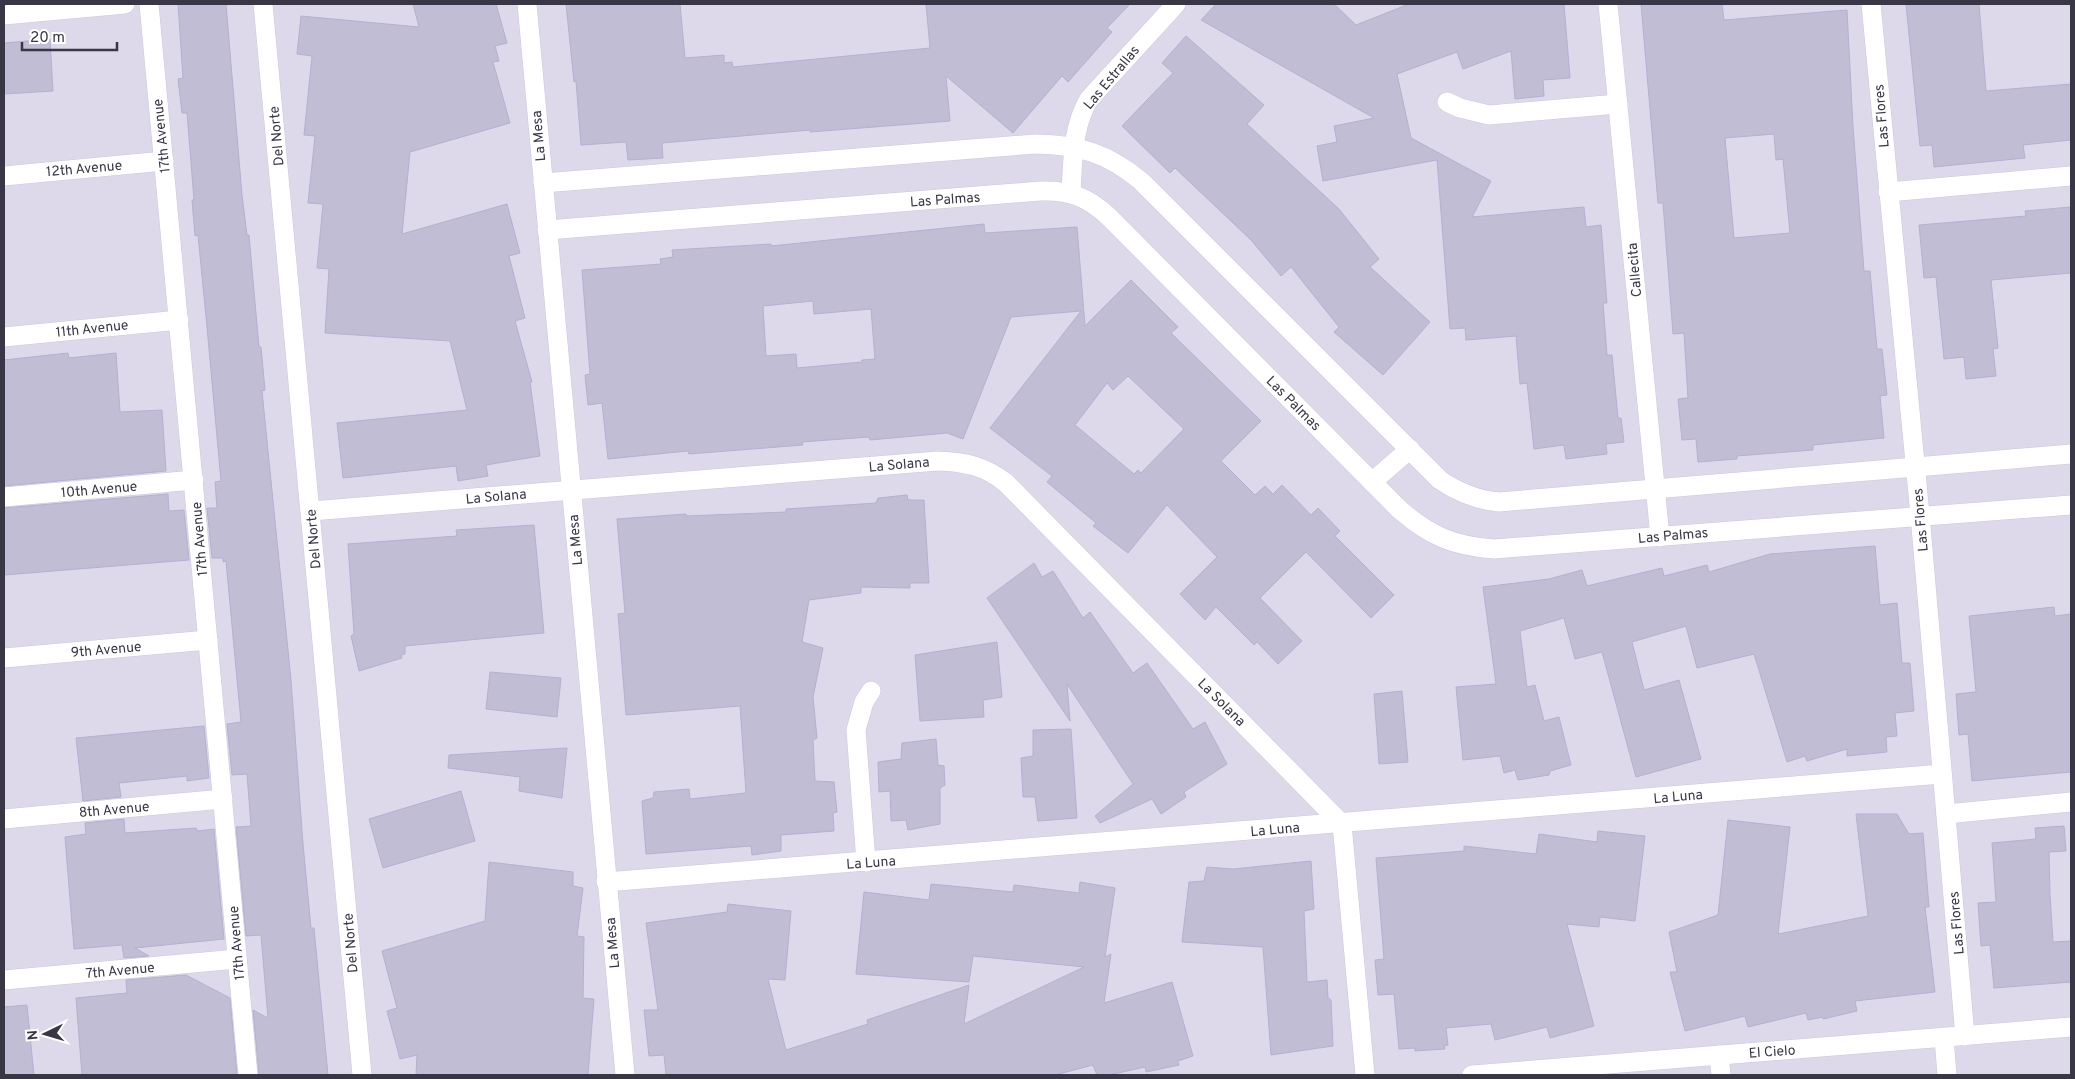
<svg xmlns="http://www.w3.org/2000/svg" width="2075" height="1079" font-family="Overpass,sans-serif">
<rect width="100%" height="100%" fill="#eae7f3"/>
<rect fill="#ddd9eb" x="4" y="4" width="2067" height="1071"/>
<g fill="#c1bdd4" stroke="#b5b0cf" fill-rule="evenodd">
<polygon points="178,4 226,4 242,195 247,235 249,235 259,347 261,347 265,390 262,391 291,680 303,844 311,928 314,928 328,1075 259,1075 253,1010 268,1018 261,935 246,936 236,827 251,826 247,774 232,775 227,724 241,722 226,561 223,562 223,558 212,558 207,508 217,508 215,482 221,481 207,327 198,235 195,236 192,200 194,200 187,113 182,113 178,79 183,78"/>
<polygon points="413,4 496,4 507,43 495,46 499,61 493,62 510,123 410,152 402,234 507,204 520,253 509,256 525,318 515,321 532,382 530,382 540,456 486,465 488,476 458,481 456,466 343,478 337,423 467,410 450,341 325,333 329,269 317,268 323,204 308,203 315,136 304,135 312,56 297,54 301,16 419,27"/>
<polygon points="566,4 680,4 685,58 724,55 724,63 732,62 733,67 930,48 926,4 1130,4 1107,28 1112,32 1068,82 1062,76 1013,133 946,76 950,121 810,132 810,130 662,143 663,158 628,160 626,142 581,145 576,81 574,82"/>
<polygon points="1216,4 1334,4 1356,25 1409,4 1564,4 1570,78 1543,80 1544,96 1515,99 1511,51 1463,69 1457,52 1397,74 1411,138 1491,181 1472,217 1584,207 1586,227 1601,225 1607,303 1603,303 1607,355 1612,355 1618,418 1621,418 1624,442 1606,444 1607,454 1566,459 1564,445 1534,449 1527,383 1520,384 1516,336 1466,340 1465,328 1450,329 1437,160 1323,181 1317,146 1337,142 1334,126 1374,118 1201,20"/>
<path d="M1641,4H1722L1724,20L1847,10L1853,127L1864,271H1870L1877,349H1882L1887,395L1880,396L1884,438L1813,445V450L1737,456V459L1698,462L1696,439L1682,440L1678,399L1688,398L1684,333L1673,334L1663,203H1658ZM1774,134L1776,160L1783,159L1790,233L1734,238L1725,138Z"/>
<polygon points="1906,4 1979,4 1986,91 2071,84 2071,140 2023,145 2025,158 1934,167 1932,145 1920,146"/>
<polygon points="1186,36 1264,105 1247,124 1339,209 1379,259 1370,267 1430,322 1383,375 1334,332 1339,327 1291,267 1281,276 1251,240 1175,168 1170,173 1122,126 1173,73 1162,63"/>
<polygon points="50,39 53,91 4,94 4,43"/>
<polygon points="2071,207 2071,273 1991,280 1998,348 1993,349 1996,376 1966,379 1964,357 1944,359 1936,277 1924,278 1919,225 2026,216 2025,211"/>
<path d="M984,224L985,233L1077,227L1085,326L1131,280L1178,327L1171,333L1261,421L1221,461L1255,495L1265,486L1273,494L1282,485L1311,515L1318,508L1340,531L1335,536L1394,595L1371,618L1306,552L1260,598L1302,641L1278,664L1257,642L1254,645L1216,607L1205,620L1180,594L1217,557L1167,505L1128,553L1093,526L1096,523L1047,482L1052,476L990,428L1081,311L1011,317L963,439L947,433L870,440L869,437L802,442L803,445L689,454L688,451L608,459L602,403L588,405L585,375L590,374L582,270L661,264L660,259L673,257L672,250L771,244V246ZM813,301L814,314L871,309L875,359L862,360V362L797,368L796,354L766,356L763,306ZM1128,376L1184,429L1141,473L1138,470L1134,474L1075,425L1107,383L1113,390Z"/>
<polygon points="68,353 69,358 116,353 120,412 162,410 166,471 4,486 4,360"/>
<polygon points="168,494 169,511 184,510 189,560 4,575 4,508"/>
<polygon points="907,495 908,500 924,500 929,583 910,583 910,588 861,587 861,593 809,600 802,642 823,648 813,697 817,738 813,740 815,781 834,782 837,812 833,813 834,831 781,835 781,851 752,855 751,846 646,854 642,801 653,798 654,792 689,789 690,799 746,793 740,706 626,715 618,614 625,613 617,519 686,514 686,516 786,512 786,509 876,503 878,498"/>
<polygon points="534,525 544,633 405,646 405,654 401,655 402,658 359,671 351,636 354,634 348,544 457,536 456,530"/>
<polygon points="1875,546 1880,605 1897,603 1902,663 1910,663 1914,711 1895,713 1897,736 1886,737 1887,752 1847,756 1847,749 1807,761 1805,756 1787,762 1754,654 1697,668 1686,626 1632,642 1644,690 1679,680 1701,759 1636,777 1602,652 1575,659 1564,618 1520,631 1527,687 1535,685 1544,721 1559,717 1571,765 1550,771 1549,775 1518,780 1515,770 1504,773 1500,756 1463,760 1456,687 1496,684 1483,587 1549,579 1582,570 1587,586 1662,568 1664,576 1707,565 1709,572 1770,554"/>
<polygon points="1034,563 1042,577 1053,571 1083,618 1090,612 1133,673 1147,663 1193,729 1205,722 1227,764 1184,792 1186,797 1161,814 1152,799 1100,823 1095,816 1133,784 1067,684 1070,721 987,598"/>
<polygon points="2054,607 2055,616 2071,614 2071,772 1972,781 1968,734 1959,735 1956,694 1976,692 1969,616"/>
<polygon points="997,642 1002,697 983,700 984,717 920,721 915,655"/>
<polygon points="490,672 561,678 557,717 486,709"/>
<polygon points="1402,691 1408,762 1379,764 1374,694"/>
<polygon points="204,726 209,778 187,781 187,776 119,783 121,797 83,801 76,738"/>
<polygon points="1071,729 1077,818 1038,821 1035,797 1023,797 1021,758 1033,756 1033,730"/>
<polygon points="936,739 938,765 944,766 945,785 940,788 940,824 908,830 906,820 891,821 890,791 879,792 878,762 901,759 902,743"/>
<polygon points="567,748 562,798 519,791 520,777 448,768 449,755"/>
<polygon points="461,791 475,841 383,868 369,819"/>
<polygon points="1856,814 1897,814 1909,834 1923,833 1929,907 1925,907 1935,992 1855,1001 1857,1011 1823,1019 1823,1017 1808,1020 1806,1013 1748,1027 1745,1016 1685,1031 1670,972 1677,972 1669,932 1718,915 1728,820 1790,827 1778,934 1868,916"/>
<polygon points="124,819 125,833 196,828 198,831 214,829 224,939 135,948 149,956 124,958 122,945 74,949 65,837 86,834 85,823"/>
<polygon points="2064,826 2066,851 2049,852 2050,895 2053,942 2071,941 2071,982 1994,988 1990,945 1981,946 1978,903 1996,902 1992,843 2036,839 2035,828"/>
<polygon points="1598,831 1645,836 1635,921 1600,917 1599,927 1567,924 1594,1026 1550,1038 1547,1027 1495,1040 1491,1024 1446,1028 1448,1045 1444,1046 1445,1049 1415,1051 1415,1048 1399,1049 1394,994 1378,995 1375,960 1384,959 1376,858 1464,851 1464,846 1536,854 1539,834 1597,842"/>
<polygon points="1311,861 1314,909 1304,911 1307,982 1327,980 1328,998 1331,1000 1333,1046 1271,1055 1263,947 1182,942 1189,882 1204,881 1207,867 1233,869"/>
<polygon points="489,862 573,872 573,886 583,888 577,936 584,937 583,998 594,999 588,1075 416,1075 417,1055 400,1059 387,1011 397,1008 382,951 485,921"/>
<polygon points="1080,882 1115,888 1105,957 1111,954 1104,1003 1172,982 1193,1056 1178,1061 1179,1065 1146,1072 1145,1067 1109,1075 1097,1075 1093,1065 1055,1075 666,1075 664,1055 649,1056 644,1010 658,1010 646,923 727,912 728,904 791,911 785,980 768,979 786,1050 868,1024 867,1020 969,985 964,1024 1084,967 973,956 969,982 856,974 864,892 929,900 931,884 1013,892 1014,885 1079,893"/>
<polygon points="186,975 230,998 237,1075 82,1075 76,998 127,993 126,980"/>
<polygon points="27,1005 34,1075 4,1075 4,1007"/>
</g>
<g fill="none" stroke-linecap="round" stroke-linejoin="round">
<defs>
<g id="service">
<polyline points="149,4 248,1075"/>
<polyline points="263,4 362,1075"/>
<polyline points="527,4 625,1075"/>
<polyline points="1608,4 1660,537"/>
<polyline points="1871,4 1920,515 1965,1036"/>
<polyline points="4,15 125,4"/>
<polyline points="1447,102 1460,108 1489,115 1618,104"/>
<polyline points="4,176 164,161"/>
<path d="M543,183L1035,144C1080,145 1107,153 1141,181L1440,480C1459,493 1477,500 1499,502L2071,454"/>
<path d="M1071,192C1073,160 1072,128 1089,99L1176,4"/>
<polyline points="1888,192 2071,176"/>
<path d="M547,230L1041,191C1069,190 1088,197 1109,217L1399,509C1430,536 1453,546 1494,549L2071,505"/>
<polyline points="4,337 179,320"/>
<polyline points="1372,482 1410,449"/>
<polyline points="4,497 194,480"/>
<path d="M311,511L938,461C965,462 985,466 1006,483L1342,824L1365,1075"/>
<polyline points="4,658 208,640"/>
<polyline points="1946,814 2071,802"/>
<polyline points="4,819 223,799"/>
<polyline points="866,862 856,730 864,702 871,691"/>
<polyline points="606,882 1942,774"/>
<polyline points="4,980 237,959"/>
<polyline points="1944,1038 1947,1075"/>
<polyline points="1719,1055 1721,1075"/>
<polyline points="1472,1075 2071,1027"/>
</g>
</defs>
<use href="#service" stroke="#ccc7dc" stroke-width="20"/>
<use href="#service" stroke="#fff" stroke-width="19"/>
</g>
<g text-anchor="middle" stroke-width="4" stroke-linejoin="round" paint-order="stroke">
<g font-size="14" fill="#393646" stroke="#fff">
<text transform="translate(1111 77) rotate(-50)" y="5">Las Estrallas</text>
<text transform="translate(1881 116) rotate(-95)" y="5">Las Flores</text>
<text transform="translate(161 136) rotate(-96)" y="5">17th Avenue</text>
<text transform="translate(276 136) rotate(-95)" y="5">Del Norte</text>
<text transform="translate(538 136) rotate(-95)" y="5">La Mesa</text>
<text transform="translate(84 168) rotate(-5)" y="5">12th Avenue</text>
<text transform="translate(945 199) rotate(-4)" y="5">Las Palmas</text>
<text transform="translate(1634 270) rotate(-95)" y="5">Callecita</text>
<text transform="translate(92 328) rotate(-6)" y="5">11th Avenue</text>
<text transform="translate(1294 403) rotate(45)" y="5">Las Palmas</text>
<text transform="translate(899 464) rotate(-5)" y="5">La Solana</text>
<text transform="translate(99 489) rotate(-5)" y="5">10th Avenue</text>
<text transform="translate(496 496) rotate(-5)" y="5">La Solana</text>
<text transform="translate(1920 520) rotate(-95)" y="5">Las Flores</text>
<text transform="translate(1673 535) rotate(-5)" y="5">Las Palmas</text>
<text transform="translate(199 539) rotate(-95)" y="5">17th Avenue</text>
<text transform="translate(313 539) rotate(-95)" y="5">Del Norte</text>
<text transform="translate(575 540) rotate(-95)" y="5">La Mesa</text>
<text transform="translate(106 649) rotate(-5)" y="5">9th Avenue</text>
<text transform="translate(1222 702) rotate(45)" y="5">La Solana</text>
<text transform="translate(1678 796) rotate(-5)" y="5">La Luna</text>
<text transform="translate(114 809) rotate(-5)" y="5">8th Avenue</text>
<text transform="translate(1275 829) rotate(-5)" y="5">La Luna</text>
<text transform="translate(871 862) rotate(-4)" y="5">La Luna</text>
<text transform="translate(1956 923) rotate(-95)" y="5">Las Flores</text>
<text transform="translate(236 943) rotate(-95)" y="5">17th Avenue</text>
<text transform="translate(350 943) rotate(-95)" y="5">Del Norte</text>
<text transform="translate(612 943) rotate(-95)" y="5">La Mesa</text>
<text transform="translate(120 970) rotate(-5)" y="5">7th Avenue</text>
<text transform="translate(1772 1051) rotate(-4)" y="5">El Cielo</text>
</g>
</g>
<rect width="2075" height="1079" fill="none" stroke="#393646" stroke-width="10"/>
<g transform="translate(45 1034) rotate(265)" stroke="#ffffff" stroke-width="4" paint-order="stroke">
<path d="M0-4L9 19L0 12L-9 19Z" fill="#393646"/>
<text y="-8" font-size="14" font-weight="bold" text-anchor="middle" fill="#393646">N</text>
</g>
<path d="M22 42v8h95v-8" fill="none" stroke="#393646" stroke-width="2.5"/>
<text x="30" y="42" font-size="15" fill="#393646" stroke="#ffffff" stroke-width="4" paint-order="stroke">20 m</text>
</svg>
